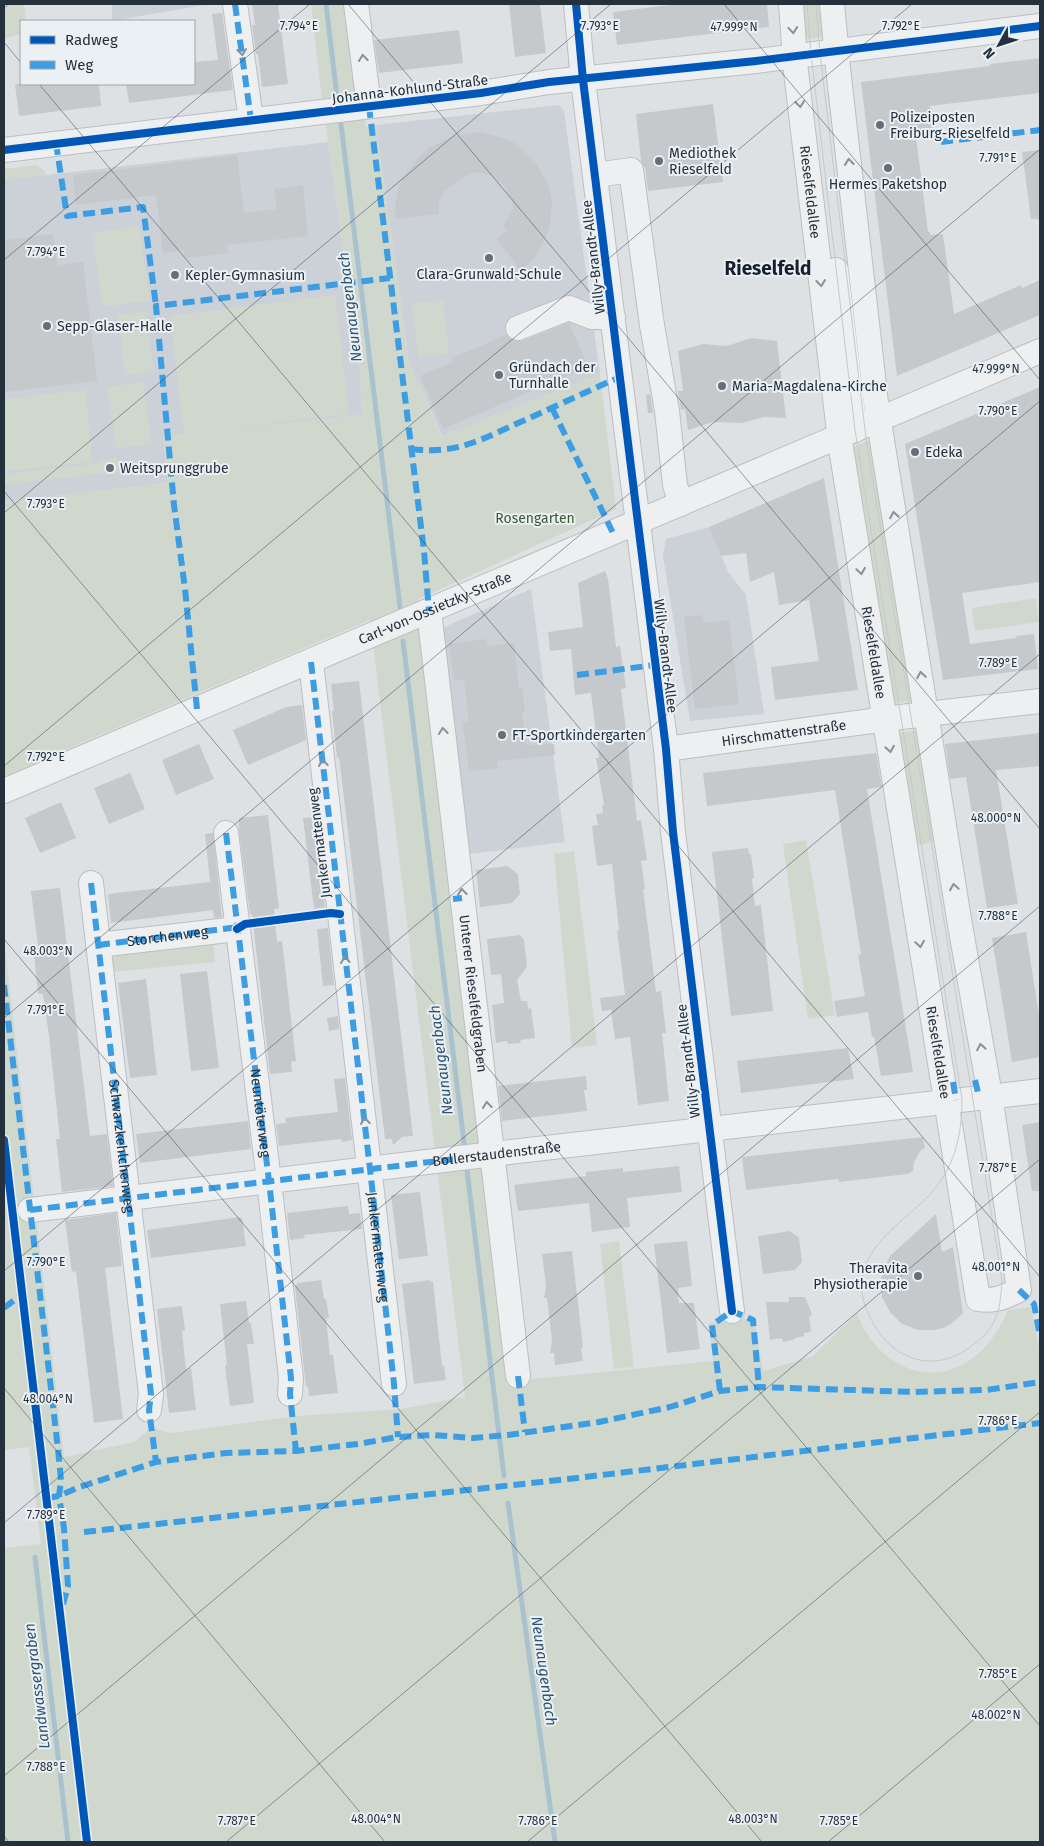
<svg xmlns="http://www.w3.org/2000/svg" width="1044" height="1846" font-family="'Fira Sans',sans-serif">
<rect width="100%" height="100%" fill="#dee1e3"/>
<g fill="#cbd1d7">
<polygon points="112,4 210,4 112,21"/>
<polygon points="559,105 564,111 600,374 442,436 409,362 376,125"/>
<polygon points="328,142 360,369 362,415 163,437 168,483 4,502 4,180"/>
<polygon points="709,527 728,572 746,595 764,714 690,721 663,556 666,539"/>
<polygon points="531,589 565,842 470,854 440,629"/>
</g>
<g fill="#d0d8ce">
<polygon points="4,4 24,4 26,21 21,21 21,34 4,39"/>
<path d="M311,4H352L366,127L376,125L409,362L441,436L600,374L616,509L419,599L422,640L523,1380L713,1361L709,1323L754,1318L763,1371L813,1356L857,1313C870,1352 912,1385 955,1368C981,1358 998,1334 1008,1310L1031,1307L1040,1351V1842H4V1548L41,1544L29,1447L4,1450V941L64,1457L134,1442L148,1430L156,1429L171,1433L296,1416L401,1409L465,1397L370,620L60,752L4,779V502L168,483L163,437L362,415L360,369L321,92Z"/>
<polygon points="796,4 827,4 829,36 798,40"/>
<polygon points="36,165 44,170 46,175 4,180 4,169"/>
<polygon points="139,226 150,300 103,307 92,233"/>
<polygon points="335,295 349,414 184,434 170,316"/>
<polygon points="443,300 449,354 418,357 412,303"/>
<polygon points="146,311 154,371 125,375 118,315"/>
<polygon points="143,382 151,444 116,448 107,387"/>
<polygon points="86,390 92,462 4,471 4,399"/>
<polygon points="877,437 919,700 887,704 846,450"/>
<polygon points="117,458 118,473 104,475 103,473 4,485 4,474 102,463 102,460"/>
<polygon points="1036,598 1039,622 975,631 972,608"/>
<polygon points="924,730 954,920 946,921 934,842 917,845 931,923 923,925 892,733"/>
<polygon points="806,840 835,1015 808,1019 783,844"/>
<polygon points="574,851 597,1045 572,1048 554,854"/>
<polygon points="213,942 215,962 111,972 109,959 112,955"/>
<polygon points="619,1241 634,1367 614,1369 600,1244"/>
</g>
<g fill="none" stroke-linecap="round" stroke-linejoin="round">
<g stroke="#aac2d0" stroke-width="5">
<polyline points="326,4 338,105"/>
<polyline points="340,116 400,607"/>
<polyline points="403,641 465,1151"/>
<polyline points="466,1162 504,1476"/>
<polyline points="508,1503 555,1842"/>
<polyline points="35,1557 68,1842"/>
</g>
</g>
<g fill="#c6c9cb">
<polygon points="252,4 278,4 288,84 262,87 258,54 256,54 252,25 255,25"/>
<polygon points="509,4 540,4 546,53 515,57"/>
<polygon points="678,4 767,4 769,27 617,45 613,12"/>
<polygon points="222,13 233,90 129,103 126,84 194,84 194,62 218,60 212,14"/>
<polygon points="459,30 463,63 379,73 374,40"/>
<polygon points="1040,58 1040,93 930,106 933,135 916,137 928,232 930,232 930,235 943,234 954,314 1021,285 1022,288 1040,280 1040,315 897,376 861,82 990,66 990,64"/>
<polygon points="15,84 99,84 101,106 19,116"/>
<polygon points="713,104 723,182 648,191 645,168 641,161 636,114"/>
<polygon points="480,132 506,139 518,145 537,164 549,187 552,201 550,227 539,252 531,262 521,271 497,239 507,230 503,227 513,208 511,199 503,184 490,175 473,172 443,191 439,203 439,214 396,219 395,207 399,186 402,177 404,177 419,157 429,148 453,136"/>
<polygon points="1040,150 1040,219 1031,219 1022,152"/>
<polygon points="237,155 244,213 277,209 274,189 303,185 308,236 227,245 228,253 185,258 184,250 163,253 156,195 76,205 73,175"/>
<polygon points="53,234 57,265 83,262 97,381 4,392 4,240"/>
<polygon points="569,323 588,367 443,429 420,376 453,362 452,358 506,335 510,339 515,341 523,341"/>
<polygon points="751,338 777,341 786,418 764,417 742,423 713,422 688,430 685,409 681,410 678,391 683,391 678,351 703,344 727,346"/>
<polygon points="1040,387 1040,582 962,593 970,644 1016,638 1016,636 1034,634 1038,669 943,680 905,444"/>
<polygon points="650,394 653,413 648,413 646,395"/>
<polygon points="824,478 858,690 775,700 771,667 819,661 809,600 779,605 774,572 750,582 746,553 721,556 709,527"/>
<polygon points="605,571 608,579 616,647 620,646 626,688 621,689 626,730 637,821 641,820 647,860 641,861 645,889 643,889 656,992 661,991 666,1033 662,1033 669,1101 638,1105 630,1037 615,1039 611,1010 602,1011 600,998 625,995 617,930 619,930 612,864 597,866 592,826 598,825 596,814 603,813 602,805 604,805 596,758 599,758 591,693 575,695 571,649 550,651 548,632 583,627 578,583"/>
<polygon points="702,615 704,623 729,620 739,704 695,709 684,617"/>
<polygon points="486,639 487,646 514,643 519,689 522,688 525,712 522,712 526,745 554,744 555,755 497,761 498,768 469,771 463,723 469,722 464,680 454,681 449,644"/>
<polygon points="359,681 413,1136 402,1137 393,1145 392,1139 385,1139 339,757 337,758 332,711 334,711 331,684"/>
<polygon points="302,705 306,740 248,765 233,730 286,707"/>
<polygon points="1040,733 1040,766 996,770 1018,904 987,908 966,777 950,779 945,744"/>
<polygon points="199,744 214,779 176,795 162,760"/>
<polygon points="876,753 882,787 867,789 913,1072 881,1076 874,1036 872,1037 868,1012 837,1017 834,1001 865,996 858,955 861,954 835,790 707,806 703,773"/>
<polygon points="130,773 145,809 109,824 94,788"/>
<polygon points="61,802 76,838 40,853 25,818"/>
<polygon points="268,815 279,908 274,909 277,942 282,941 296,1061 291,1062 292,1072 270,1074 252,914 250,914 239,831 239,818"/>
<polygon points="315,817 325,907 314,909 303,818"/>
<polygon points="213,833 222,917 214,918 213,910 111,923 108,894 210,882 205,834"/>
<polygon points="748,848 749,854 751,854 754,878 752,879 755,906 761,905 773,1011 731,1016 712,852"/>
<polygon points="507,866 518,874 520,894 512,903 480,907 476,870"/>
<polygon points="60,888 90,1136 107,1134 113,1186 62,1192 56,1139 60,1139 49,1036 43,994 38,994 34,954 39,954 31,891"/>
<polygon points="328,928 334,985 323,986 317,929"/>
<polygon points="1026,932 1040,1022 1040,1057 1012,1062 992,938"/>
<polygon points="520,935 524,940 527,967 517,980 521,1001 527,1001 528,1009 531,1008 535,1038 520,1040 521,1043 508,1044 507,1041 496,1043 492,1005 504,1003 501,974 491,975 487,939"/>
<polygon points="207,971 219,1068 191,1071 180,974"/>
<polygon points="146,979 157,1075 130,1078 118,983"/>
<polygon points="338,1016 339,1029 329,1031 327,1018"/>
<polygon points="848,1048 854,1079 741,1093 737,1061"/>
<polygon points="586,1076 587,1090 584,1090 587,1111 502,1121 498,1086"/>
<polygon points="345,1078 352,1140 342,1142 341,1139 279,1146 276,1124 286,1123 285,1118 338,1112 334,1079"/>
<polygon points="248,1121 251,1149 140,1163 136,1134"/>
<polygon points="1040,1122 1040,1191 1032,1191 1022,1125"/>
<polygon points="923,1137 925,1148 921,1150 914,1162 913,1171 907,1174 839,1182 838,1179 746,1190 742,1157"/>
<polygon points="679,1166 682,1192 627,1198 630,1227 592,1232 589,1203 518,1211 514,1185 586,1176 586,1172 623,1168 623,1172"/>
<polygon points="420,1192 428,1256 399,1259 391,1195"/>
<polygon points="348,1206 349,1214 360,1213 362,1229 304,1235 305,1238 290,1240 287,1213"/>
<polygon points="116,1213 122,1266 105,1268 123,1419 94,1423 76,1271 72,1272 65,1220"/>
<polygon points="936,1214 942,1252 953,1247 963,1313 951,1324 943,1328 935,1330 918,1330 902,1324 890,1312 882,1297 881,1280 883,1271 890,1256"/>
<polygon points="240,1217 242,1218 246,1246 151,1258 147,1230"/>
<polygon points="790,1231 799,1238 802,1262 795,1270 763,1274 758,1236"/>
<polygon points="687,1241 692,1286 678,1288 679,1303 694,1303 700,1349 667,1353 654,1244"/>
<polygon points="572,1251 583,1347 581,1348 583,1361 555,1365 554,1353 550,1353 552,1340 547,1298 544,1298 546,1286 542,1254"/>
<polygon points="321,1280 324,1299 326,1299 329,1318 326,1318 330,1355 333,1355 338,1393 309,1396 308,1387 306,1387 295,1287 298,1283"/>
<polygon points="430,1280 431,1282 433,1282 442,1366 444,1365 446,1380 414,1384 402,1284"/>
<polygon points="789,1297 805,1297 812,1314 809,1317 811,1332 804,1333 804,1336 795,1338 795,1339 783,1342 782,1338 770,1340 766,1302 789,1302"/>
<polygon points="246,1301 249,1323 251,1323 254,1344 247,1344 254,1403 230,1406 225,1366 227,1365 220,1304"/>
<polygon points="182,1306 185,1330 182,1331 186,1369 191,1368 196,1410 169,1413 157,1309"/>
</g>
<g fill="none" stroke-linecap="round" stroke-linejoin="round">
<defs>
<g id="minor">
<polyline points="235,4 251,120"/>
<polyline points="356,4 369,106"/>
<polyline points="576,4 583,80 666,749 673,832 732,1311"/>
<path id="s1" d="M791,4L796,72L841,448L978,1299C994,1302 1005,1297 1019,1290L990,1095L960,925L876,403L838,68L832,4"/>
<polyline points="4,150 481,93 549,82 756,61 1040,26"/>
<polyline points="596,175 631,170 652,325 667,411 675,485 681,504"/>
<polyline points="836,270 855,430"/>
<polyline points="518,328 569,308 592,317 613,317"/>
<path id="s2" d="M429,611L518,1376"/>
<path id="s3" d="M311,662L394,1384"/>
<path id="s4" d="M666,749L901,717L1040,701"/>
<path id="s5" d="M4,791L1040,351"/>
<path id="s6" d="M226,833L269,1181L291,1378L290,1394"/>
<path id="s7" d="M91,883L151,1394L149,1410"/>
<polyline points="98,945 237,929"/>
<path id="s8" d="M30,1210L493,1154L1040,1091"/>
</g>
</defs>
<use href="#minor" stroke="#bcbfc1" stroke-width="26"/>
<use href="#minor" stroke="#edeff1" stroke-width="24"/>
<path stroke="#c6c9cc" stroke-width="1" d="M807,4L811,54L855,430L962,1099C962,1129 957,1157 940,1182C914,1219 858,1240 862,1292C863,1303 867,1311 872,1321C891,1359 933,1374 969,1348C981,1340 991,1330 996,1317C1001,1305 1001,1292 1002,1280L866,438L820,53L816,4"/>
<g stroke="#3c9de3" stroke-width="6" stroke-dasharray="12 6" stroke-linecap="butt">
<polyline points="235,4 251,120"/>
<polyline points="369,106 424,551 429,611"/>
<polyline points="941,142 1040,130"/>
<polyline points="56,143 67,216 143,207 156,306"/>
<polyline points="552,408 613,533"/>
<path d="M411,449C459,455 483,438 525,420C556,406 588,391 620,377"/>
<polyline points="311,662 370,1169 394,1384 398,1437"/>
<polyline points="577,675 655,665"/>
<polyline points="197,709 185,589 174,505 156,306 390,278"/>
<polyline points="226,833 269,1181 291,1378 290,1394 296,1451"/>
<polyline points="91,883 151,1394 149,1410 156,1462"/>
<polyline points="453,899 462,898"/>
<path id="s9" d="M98,945L239,927"/>
<polyline points="4,985 58,1449 61,1480 59,1496 64,1528 68,1586 62,1608"/>
<polyline points="975,1080 979,1097"/>
<polyline points="953,1082 956,1100"/>
<polyline points="30,1210 455,1159"/>
<polyline points="1019,1290 1034,1304 1040,1336"/>
<polyline points="4,1308 22,1294"/>
<polyline points="518,1376 525,1432"/>
<polyline points="720,1391 712,1325 732,1311 753,1320 759,1387"/>
<polyline points="47,1498 59,1496 77,1488 156,1462 226,1453 296,1451 358,1444 398,1437 432,1435 473,1438 508,1435 599,1422 670,1407 720,1391 759,1387 914,1392 986,1390 1040,1382"/>
<polyline points="84,1532 568,1479 1040,1423"/>
</g>
<defs>
<g id="cycleway">
<polyline points="576,4 583,80 666,749 673,832 732,1311"/>
<polyline points="4,150 481,93 549,82 756,61 1040,26"/>
<polyline points="237,929 245,924 331,913 340,914"/>
<polyline points="4,1140 87,1842"/>
</g>
</defs>
<use href="#cycleway" stroke="#eaf0f4" stroke-width="11"/>
<use href="#cycleway" stroke="#0057b8" stroke-width="8"/>
</g>
<defs><path id="oneway-chevron" d="M-2-3.5L2.5 0L-2 3.5" fill="none" stroke-width="1.6" stroke-linecap="round" stroke-linejoin="round" transform="scale(1.25)"/></defs>
<g stroke="#899097">
<use href="#oneway-chevron" transform="translate(793 30) rotate(85)"/>
<use href="#oneway-chevron" transform="translate(242 52) rotate(83)"/>
<use href="#oneway-chevron" transform="translate(363 58) rotate(-97)"/>
<use href="#oneway-chevron" transform="translate(800 104) rotate(83)"/>
<use href="#oneway-chevron" transform="translate(849 162) rotate(-96)"/>
<use href="#oneway-chevron" transform="translate(821 283) rotate(83)"/>
<use href="#oneway-chevron" transform="translate(894 515) rotate(-99)"/>
<use href="#oneway-chevron" transform="translate(861 571) rotate(81)"/>
<use href="#oneway-chevron" transform="translate(921 675) rotate(-99)"/>
<use href="#oneway-chevron" transform="translate(443 731) rotate(-97)"/>
<use href="#oneway-chevron" transform="translate(890 749) rotate(81)"/>
<use href="#oneway-chevron" transform="translate(323 763) rotate(-97)"/>
<use href="#oneway-chevron" transform="translate(954 887) rotate(-99)"/>
<use href="#oneway-chevron" transform="translate(462 892) rotate(-96)"/>
<use href="#oneway-chevron" transform="translate(920 944) rotate(81)"/>
<use href="#oneway-chevron" transform="translate(345 960) rotate(-97)"/>
<use href="#oneway-chevron" transform="translate(981 1047) rotate(-100)"/>
<use href="#oneway-chevron" transform="translate(487 1105) rotate(-97)"/>
<use href="#oneway-chevron" transform="translate(365 1121) rotate(-97)"/>
</g>
<path fill="none" stroke="#25303d" stroke-width="1" stroke-opacity="0.45" d="M348,4L1040,829M724,4L1040,380M4,8L9,4M4,42L21,63M39,84L1040,1277M4,260L310,4M4,491L1040,1726M4,513L611,4M4,766L912,4M4,939L762,1842M4,1018L1040,149M4,1271L1040,401M4,1388L385,1842M4,1523L1040,654M4,1776L1040,906M4,1836L9,1842M226,1842L1040,1159M527,1842L1040,1412M828,1842L1040,1664"/>
<g fill="#666e77" stroke="#eaf0f4" stroke-width="2">
<circle cx="880" cy="125" r="5"/>
<circle cx="659" cy="161" r="5"/>
<circle cx="888" cy="168" r="5"/>
<circle cx="489" cy="258" r="5"/>
<circle cx="175" cy="275" r="5"/>
<circle cx="47" cy="326" r="5"/>
<circle cx="499" cy="375" r="5"/>
<circle cx="722" cy="386" r="5"/>
<circle cx="915" cy="452" r="5"/>
<circle cx="110" cy="468" r="5"/>
<circle cx="502" cy="735" r="5"/>
<circle cx="918" cy="1276" r="5"/>
</g>
<g text-anchor="middle" stroke-width="4" stroke-linejoin="round" paint-order="stroke">
<g font-size="14" fill="#25303d" stroke="#eaf0f4">
<text transform="translate(410 89) rotate(-7)" y="5">Johanna-Kohlund-Straße</text>
<text dy="5" stroke="none"><textPath href="#s1" startOffset="189">Rieselfeldallee</textPath></text>
<text transform="translate(593 257) rotate(-97)" y="5">Willy-Brandt-Allee</text>
<text dy="5" stroke="none"><textPath href="#s5" startOffset="468">Carl-von-Ossietzky-Straße</textPath></text>
<text dy="5" stroke="none"><textPath href="#s1" startOffset="654">Rieselfeldallee</textPath></text>
<text transform="translate(666 656) rotate(83)" y="5">Willy-Brandt-Allee</text>
<text dy="5" stroke="none"><textPath href="#s4" startOffset="119">Hirschmattenstraße</textPath></text>
<text transform="translate(319 843) rotate(-97)" y="5">Junkermattenweg</text>
<text dy="5" stroke="none"><textPath href="#s9" startOffset="70">Storchenweg</textPath></text>
<text dy="5" stroke="none"><textPath href="#s2" startOffset="385">Unterer Rieselfeldgraben</textPath></text>
<text dy="5" stroke="none"><textPath href="#s1" startOffset="1059">Rieselfeldallee</textPath></text>
<text transform="translate(688 1061) rotate(-97)" y="5">Willy-Brandt-Allee</text>
<text dy="5" stroke="none"><textPath href="#s6" startOffset="282">Neuntöterweg</textPath></text>
<text dy="5" stroke="none"><textPath href="#s7" startOffset="265">Schwarzkehlchenweg</textPath></text>
<text dy="5" stroke="none"><textPath href="#s8" startOffset="470">Bollerstaudenstraße</textPath></text>
<text dy="5" stroke="none"><textPath href="#s3" startOffset="589">Junkermattenweg</textPath></text>
</g>
<g font-size="14" fill="#25303d" stroke="#eaf0f4" text-anchor="start">
<text x="890" y="122">Polizeiposten<tspan x="890" dy="16">Freiburg-Rieselfeld</tspan></text>
<text x="669" y="158">Mediothek<tspan x="669" dy="16">Rieselfeld</tspan></text>
<text x="888" y="189" text-anchor="middle">Hermes Paketshop</text>
<text x="489" y="279" text-anchor="middle">Clara-Grunwald-Schule</text>
<text x="185" y="280">Kepler-Gymnasium</text>
<text x="57" y="331">Sepp-Glaser-Halle</text>
<text x="509" y="372">Gründach der<tspan x="509" dy="16">Turnhalle</tspan></text>
<text x="732" y="391">Maria-Magdalena-Kirche</text>
<text x="925" y="457">Edeka</text>
<text x="120" y="473">Weitsprunggrube</text>
<text x="512" y="740">FT-Sportkindergarten</text>
<text x="908" y="1273" text-anchor="end">Theravita<tspan x="908" dy="16">Physiotherapie</tspan></text>
</g>
<g font-size="14" fill="#3e5932" stroke="#eaf0f4">
<text x="535" y="523">Rosengarten</text>
</g>
<g font-size="15" font-style="italic" fill="#2e5472" stroke="#eaf0f4">
<text transform="translate(350 307) rotate(-97)" y="5">Neunaugenbach</text>
<text transform="translate(441 1060) rotate(-97)" y="5">Neunaugenbach</text>
<text transform="translate(544 1671) rotate(82)" y="5">Neunaugenbach</text>
<text transform="translate(37 1686) rotate(-97)" y="5">Landwassergraben</text>
</g>
<g font-size="19" font-weight="bold" fill="#17212d" stroke="#eaf0f4">
<text x="768" y="275">Rieselfeld</text>
</g>
</g>
<g font-size="12" text-anchor="middle" fill="#25303d" stroke="#eaf0f4" stroke-width="4" stroke-linejoin="round" paint-order="stroke">
<text x="299" y="30">7.794°E</text>
<text x="600" y="30">7.793°E</text>
<text x="901" y="30">7.792°E</text>
<text x="734" y="31">47.999°N</text>
<text x="998" y="162">7.791°E</text>
<text x="46" y="256">7.794°E</text>
<text x="996" y="373">47.999°N</text>
<text x="998" y="415">7.790°E</text>
<text x="46" y="508">7.793°E</text>
<text x="998" y="667">7.789°E</text>
<text x="46" y="761">7.792°E</text>
<text x="996" y="822">48.000°N</text>
<text x="998" y="920">7.788°E</text>
<text x="48" y="955">48.003°N</text>
<text x="46" y="1014">7.791°E</text>
<text x="998" y="1172">7.787°E</text>
<text x="46" y="1266">7.790°E</text>
<text x="996" y="1271">48.001°N</text>
<text x="48" y="1403">48.004°N</text>
<text x="998" y="1425">7.786°E</text>
<text x="46" y="1519">7.789°E</text>
<text x="998" y="1678">7.785°E</text>
<text x="996" y="1719">48.002°N</text>
<text x="46" y="1771">7.788°E</text>
<text x="376" y="1823">48.004°N</text>
<text x="753" y="1823">48.003°N</text>
<text x="237" y="1825">7.787°E</text>
<text x="538" y="1825">7.786°E</text>
<text x="839" y="1825">7.785°E</text>
</g>
<rect width="1044" height="1846" fill="none" stroke="#25303d" stroke-width="10"/>
<rect x="20" y="20" width="175" height="65" fill="#eaf0f4" stroke="#9ba3ab"/>
<rect x="30" y="36" width="25" height="8" fill="#0057b8" stroke="#9ba3ab"/>
<text x="65" y="45" font-size="15" fill="#25303d">Radweg</text>
<rect x="30" y="61" width="25" height="8" fill="#3c9de3" stroke="#9ba3ab"/>
<text x="65" y="70" font-size="15" fill="#25303d">Weg</text>
<g transform="translate(999 45) rotate(230)" stroke="#eaf0f4" stroke-width="4" paint-order="stroke">
<path d="M0-4L9 19L0 12L-9 19Z" fill="#25303d"/>
<text y="-8" font-size="14" font-weight="bold" text-anchor="middle" fill="#25303d">N</text>
</g>
</svg>
